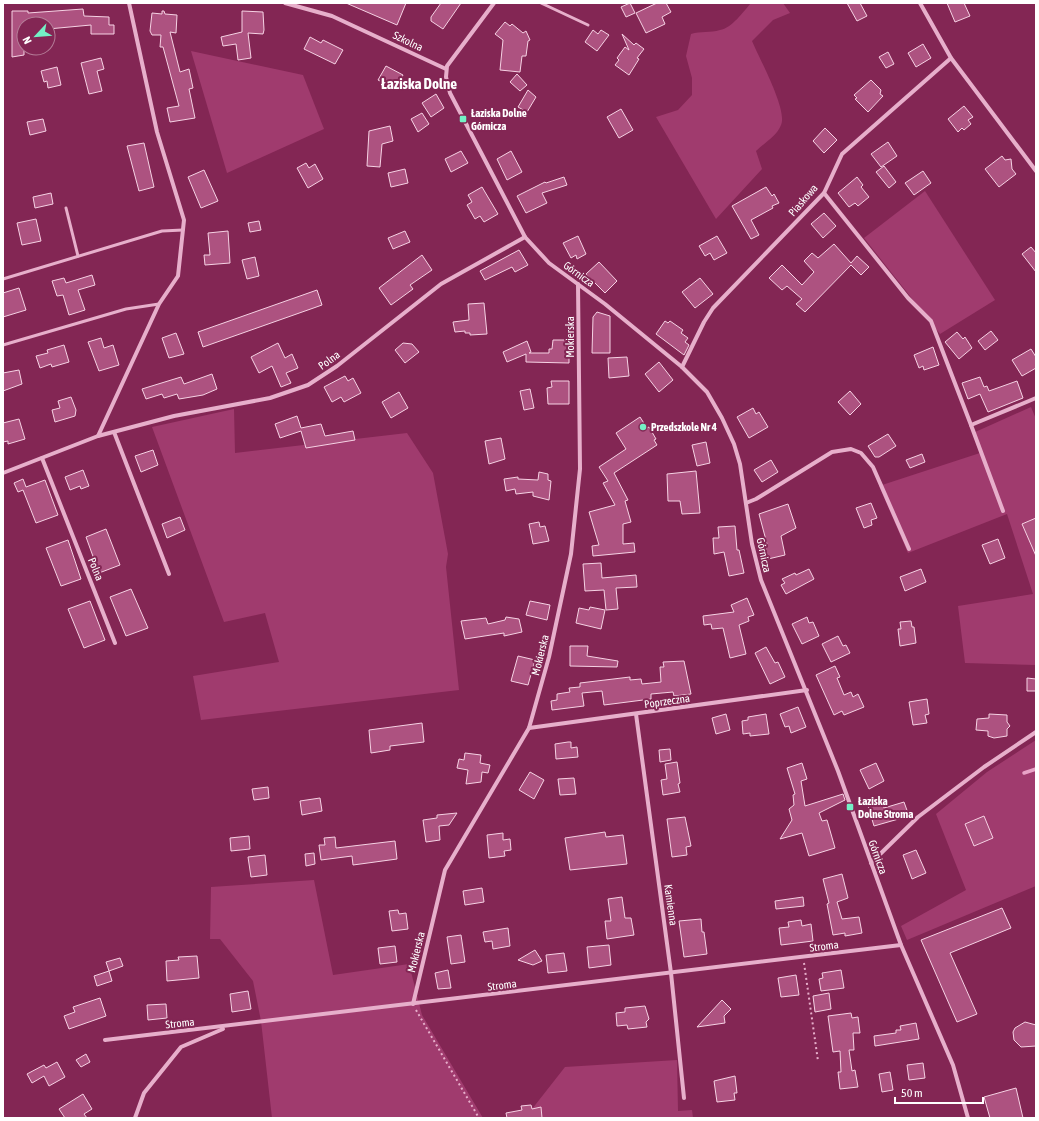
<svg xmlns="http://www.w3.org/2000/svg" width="1039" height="1121" font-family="'Asap Condensed',sans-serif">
<rect width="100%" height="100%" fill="#832654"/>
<g fill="#a03b6e">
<path d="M751,3H783L790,13L773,20L752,41C759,58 788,110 781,125C777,136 764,143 756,151L762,169L716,219L656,117L678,110L692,95V78L686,56L691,34C701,31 710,33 720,30C732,28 743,12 751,3Z"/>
<polygon points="191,51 303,75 324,129 227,173"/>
<polygon points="925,191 995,300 940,334 864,238"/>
<polygon points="1031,407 1036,419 1036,665 965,663 958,606 1033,594 1007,514 908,553 879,486 980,453 973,433"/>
<polygon points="234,409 235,453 407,433 433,473 448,554 446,567 459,690 201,720 193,676 279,662 265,613 224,622 152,427"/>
<polygon points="1036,740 1036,886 907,940 901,926 966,890 936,814 987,772"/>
<polygon points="314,880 333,975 409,964 422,1015 483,1118 272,1118 261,1021 253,981 220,939 210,939 211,887"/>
<polygon points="677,1060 678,1111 692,1110 693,1118 525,1118 565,1067"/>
</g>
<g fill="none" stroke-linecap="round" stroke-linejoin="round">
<polyline stroke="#e8a3c7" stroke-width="3.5" points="1024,773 1036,769"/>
</g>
<g fill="#ad5280" stroke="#f6d2e4">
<polygon points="346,3 406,3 397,25"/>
<polygon points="441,3 461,3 443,29 431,21 431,17"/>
<polygon points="630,3 635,13 626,17 621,7"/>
<polygon points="657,3 666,3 671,12 662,17 665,24 646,33 636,13"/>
<polygon points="847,3 860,3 867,16 857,21"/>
<polygon points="947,3 964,3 970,16 955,22"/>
<polygon points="83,9 84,16 109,17 109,25 114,25 114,34 91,34 91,25 48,29 48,24 24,24 24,55 12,57 12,11 28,11 28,13"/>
<polygon points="162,11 164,11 165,14 177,15 176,33 170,32 180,72 189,69 193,88 189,89 195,118 170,122 167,108 179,106 163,47 160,47 161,35 152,35 150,31 152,13 162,14"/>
<polygon points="242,11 263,12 264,30 263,34 248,33 251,58 238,60 236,44 223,46 221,37 242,32"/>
<polygon points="505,22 510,26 512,24 523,33 526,31 530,40 528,41 526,56 522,56 520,72 500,70 503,40 495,34"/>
<polygon points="593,30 598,34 601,30 609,35 597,51 585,42"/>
<polygon points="622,34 634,45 636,43 644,49 637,58 639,59 629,75 615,65 619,60 617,58 625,47 629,50"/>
<polygon points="310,37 321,43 323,40 343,50 335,64 304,49"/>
<polygon points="923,44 931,58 916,67 908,53"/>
<polygon points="888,52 894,64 886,68 879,57"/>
<polygon points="101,58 104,69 97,71 102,91 89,94 81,63"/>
<polygon points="386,66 403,75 396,89 378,80"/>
<polygon points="57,67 61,85 48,88 47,81 44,82 41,71"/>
<polygon points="517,74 527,85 520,91 510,82"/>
<polygon points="871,80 881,90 880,94 883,96 868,112 855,99 857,98 854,95"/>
<polygon points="528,90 536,97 527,112 518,107"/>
<polygon points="436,94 444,108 431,117 422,103"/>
<polygon points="964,106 973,117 968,120 971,124 964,130 962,128 958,132 948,119"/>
<polygon points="621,109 633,130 619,138 607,117"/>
<polygon points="422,113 429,124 418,132 411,119"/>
<polygon points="43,119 46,131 30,135 27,122"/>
<polygon points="390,126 393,141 382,144 380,167 367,166 369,131"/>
<polygon points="825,128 837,140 824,153 813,141"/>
<polygon points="888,142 897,156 881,167 871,154"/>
<polygon points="144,143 154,187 139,191 127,146"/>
<polygon points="461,151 468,163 451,172 445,159"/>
<polygon points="511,151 522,172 507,180 497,159"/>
<polygon points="1002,156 1005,160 1011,159 1012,169 1016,174 999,187 985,169"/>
<polygon points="306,163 309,168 315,164 323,179 308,188 297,168"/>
<polygon points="884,166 896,182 889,188 876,172"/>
<polygon points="405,169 408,183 391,187 388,173"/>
<polygon points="204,170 218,201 201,208 188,177"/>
<polygon points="923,171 931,183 914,195 905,183"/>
<polygon points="564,177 567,185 542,193 547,203 526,213 517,196 545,182 546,183"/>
<polygon points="857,177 863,185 861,187 869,197 858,206 855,203 849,207 838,193"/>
<polygon points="482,187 498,214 484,222 480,216 475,219 467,205 472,202 468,195"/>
<polygon points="766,187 772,196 774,194 779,203 772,206 773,208 751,220 759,235 751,239 732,206"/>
<polygon points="51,193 53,204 35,208 33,197"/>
<polygon points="824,213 836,226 823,238 811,224"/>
<polygon points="36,219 41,241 22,245 17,223"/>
<polygon points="259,221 261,230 250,232 248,223"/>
<polygon points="228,231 230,263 205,265 204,255 210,255 208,233"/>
<polygon points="405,231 410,242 393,249 388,238"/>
<polygon points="578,236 586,254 577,259 576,255 571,258 563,243"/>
<polygon points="717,236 727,253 714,260 710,253 705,256 699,246"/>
<polygon points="834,244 851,263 857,256 869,267 861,275 851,265 805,312 796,304 802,299 787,286 782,290 769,278 782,265 802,285 814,272 804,261 812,253 818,258"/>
<polygon points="1031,247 1036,253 1036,272 1022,254"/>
<polygon points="519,250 528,265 515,272 512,267 485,280 480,271"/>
<polygon points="422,255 432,270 410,285 413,289 391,305 379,288"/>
<polygon points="255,257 259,276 247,279 242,260"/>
<polygon points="599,262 617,281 605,293 586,274"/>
<polygon points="92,275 95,285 78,290 85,310 69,315 63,295 57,296 52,281 64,278 66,283"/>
<polygon points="700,278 713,294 695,308 682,292"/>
<polygon points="19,288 26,310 3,317 3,293"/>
<polygon points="317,290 322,305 203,347 198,332"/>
<polygon points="484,303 487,334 470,335 470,333 465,333 465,331 455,332 453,322 469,320 468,304"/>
<polygon points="597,312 610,316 610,353 592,353 593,317"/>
<polygon points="665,321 668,323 670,321 683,330 681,333 688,338 685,342 689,345 684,355 656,334"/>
<polygon points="991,331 998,340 985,350 978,341"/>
<polygon points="957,332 963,339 965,337 972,348 959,359 945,342"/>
<polygon points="176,333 184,354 169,358 162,338"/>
<polygon points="101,338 104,348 113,345 119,365 99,371 88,342"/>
<polygon points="553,340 569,340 569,363 526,362 526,354 507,362 503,352 527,341 531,352 529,353 549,353 549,349 552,349"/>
<polygon points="278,343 285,358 292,354 298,368 286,373 291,383 281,387 272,366 259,373 251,357"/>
<polygon points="403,343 412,344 419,352 405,363 395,350"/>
<polygon points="64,345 69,362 52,367 51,364 40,368 36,356 48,353 47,350"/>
<polygon points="933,347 939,365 924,370 923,366 919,368 914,355"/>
<polygon points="1031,349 1036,357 1036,368 1022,376 1012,360"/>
<polygon points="627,357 629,376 609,378 608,358"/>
<polygon points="659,362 673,380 659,392 645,374"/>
<polygon points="19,370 22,384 3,391 3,373"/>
<polygon points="212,374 217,389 203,395 179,399 177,394 164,398 162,394 146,399 142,389 181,377 184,384"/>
<polygon points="345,376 348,381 353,378 361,393 344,402 341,397 332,402 324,387"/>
<polygon points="980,377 984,387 987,386 989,391 1017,381 1023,398 988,412 980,394 968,399 962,383"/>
<polygon points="551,381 569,381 569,404 548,404 547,388 552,387"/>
<polygon points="530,389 534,408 524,410 520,391"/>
<polygon points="850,391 861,404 850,415 838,402"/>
<polygon points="399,392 408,408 391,418 382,402"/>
<polygon points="71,397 76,410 75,416 55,422 52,410 60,408 58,401"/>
<polygon points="753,408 756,414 759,412 768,427 749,438 737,417"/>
<polygon points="297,416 301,428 321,424 325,436 353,431 355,440 306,448 301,431 280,438 275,424"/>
<polygon points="640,417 647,428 649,427 656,439 654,440 657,445 614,473 628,500 625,501 631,522 623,524 623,544 634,543 635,552 593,556 592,546 599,545 589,512 615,505 603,483 608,481 599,467 626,449 616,433"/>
<polygon points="19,419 25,439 8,444 8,441 3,442 3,423"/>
<polygon points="888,434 896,446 879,457 875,457 868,446"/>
<polygon points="501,438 505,459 489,464 485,441"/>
<polygon points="706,442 710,463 697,466 692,445"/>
<polygon points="153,450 158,465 141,472 135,456"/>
<polygon points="922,454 925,462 910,468 906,460"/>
<polygon points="771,460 778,472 762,482 754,470"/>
<polygon points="83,470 89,486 81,489 80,486 70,490 65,477"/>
<polygon points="696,471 700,513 682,514 680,501 668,501 667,474"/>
<polygon points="539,472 548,474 548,480 551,481 549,500 533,496 533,492 516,494 515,489 506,491 504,479 518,477 518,479 538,480"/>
<polygon points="23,479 26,487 45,480 58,515 36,523 23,490 18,492 14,483"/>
<polygon points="871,503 877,518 871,520 872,525 864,528 856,508"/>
<polygon points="788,504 796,528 781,536 785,555 768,559 765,544 767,544 759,514"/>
<polygon points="180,517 185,530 167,538 162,524"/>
<polygon points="1036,518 1036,556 1022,524"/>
<polygon points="539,522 540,527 545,526 549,541 533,544 529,524"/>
<polygon points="735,526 737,550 739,550 744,573 729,576 724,552 714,554 713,538 719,538 718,527"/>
<polygon points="106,529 120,565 99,573 86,537"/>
<polygon points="998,539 1005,558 990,564 982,545"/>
<polygon points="68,540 81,579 61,586 46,548"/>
<polygon points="601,563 602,578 636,575 637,587 616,588 618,609 606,610 604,590 585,591 583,564"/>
<polygon points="809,569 814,579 786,594 781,585 785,583 782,579 795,573 796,575"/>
<polygon points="921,569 926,582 905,591 900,577"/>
<polygon points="131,589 148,628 126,636 110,597"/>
<polygon points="747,598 754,615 748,617 749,621 739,625 746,654 730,658 723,628 712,629 711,624 704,625 703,616 734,612 731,605"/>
<polygon points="90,601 105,640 84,648 68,609"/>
<polygon points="530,601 550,605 547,620 526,615"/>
<polygon points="590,607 605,610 601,629 576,623 579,608 589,610"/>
<polygon points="506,617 519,619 522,632 504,636 504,633 465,639 461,621 486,618 488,624 505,620"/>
<polygon points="807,617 809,623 813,622 819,636 802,644 792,624"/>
<polygon points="911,621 912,627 914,627 916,643 900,646 898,629 901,629 900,622"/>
<polygon points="838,636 843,646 846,645 850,653 831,662 822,644"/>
<polygon points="570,646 588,646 587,656 618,661 617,667 570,666"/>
<polygon points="766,647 775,663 778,662 785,677 770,684 755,653"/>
<polygon points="518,656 535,660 528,685 511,681"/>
<polygon points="684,661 691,694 674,696 673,692 651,694 651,699 604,705 602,691 582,693 584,706 552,710 551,701 557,700 557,694 570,692 569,688 580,687 580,683 630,677 630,680 641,679 642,684 661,682 660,667 664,667 663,662"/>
<polygon points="835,666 840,677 837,678 844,695 851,692 853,697 858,694 864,707 844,715 842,711 834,715 816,675"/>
<polygon points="1027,678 1036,679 1036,691 1027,691"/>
<polygon points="927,699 929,714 925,715 927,723 913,725 909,702"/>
<polygon points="798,707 806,727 791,733 789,726 785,727 780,714"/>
<polygon points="726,714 730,730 716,734 712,718"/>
<polygon points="766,714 769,734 750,736 750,733 743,734 742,721 748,720 748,717"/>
<polygon points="989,714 1007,715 1007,722 1010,726 1007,729 1007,736 994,738 988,736 988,731 976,730 977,719 989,718"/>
<polygon points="422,723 424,742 390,746 390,750 371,753 369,730"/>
<polygon points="568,742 571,742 571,748 577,747 578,757 556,759 555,744"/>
<polygon points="670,749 671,760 660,762 659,750"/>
<polygon points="465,753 481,755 480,763 490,765 488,773 482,772 481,782 466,784 468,770 457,768 459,759 464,760"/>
<polygon points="677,762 680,783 678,784 680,792 663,795 661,780 667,779 665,764"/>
<polygon points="802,763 807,779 801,781 805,806 843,794 845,800 819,813 822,821 827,820 835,848 809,856 802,833 780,839 792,820 789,809 794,805 793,795 795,794 787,768"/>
<polygon points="876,763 884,781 869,789 860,770"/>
<polygon points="530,772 544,780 534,799 519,790"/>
<polygon points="574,778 576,794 560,795 558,779"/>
<polygon points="268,787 269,798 254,800 252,789"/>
<polygon points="320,798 322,811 302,815 300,801"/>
<polygon points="883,802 884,808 904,802 909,816 874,826 868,806"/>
<polygon points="457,813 449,825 439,826 440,840 426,842 423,820 437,818 437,815"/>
<polygon points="984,816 993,838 974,846 965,824"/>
<polygon points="685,817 691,846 686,847 687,855 672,857 667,819"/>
<polygon points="605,832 606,837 623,835 627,864 570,870 565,838"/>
<polygon points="503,833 503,840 510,839 511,850 504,851 505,856 489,858 487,835"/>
<polygon points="249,836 250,849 231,851 230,838"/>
<polygon points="335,837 336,848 395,841 397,859 353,865 352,856 321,860 319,845 325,845 324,838"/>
<polygon points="916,850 926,873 912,879 903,855"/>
<polygon points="314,853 315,864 306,866 305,854"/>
<polygon points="265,855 267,875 251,877 248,857"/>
<polygon points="842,874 848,898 837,902 842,919 859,917 862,933 845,936 845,933 833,935 827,904 829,903 823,879"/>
<polygon points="482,888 484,902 465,905 463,891"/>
<polygon points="622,897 625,918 631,918 634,935 607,939 605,921 611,921 608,899"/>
<polygon points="803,897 804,906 776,909 775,901"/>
<polygon points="1002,908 1011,928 950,953 977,1014 957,1022 921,940"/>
<polygon points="398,910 399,914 406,913 408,929 392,931 389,911"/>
<polygon points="701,919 702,932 704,932 707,954 684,957 679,921"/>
<polygon points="801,920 802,926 811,924 813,941 781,945 779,928 789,927 788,922"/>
<polygon points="508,928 510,946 493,949 492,941 485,942 483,932"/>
<polygon points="461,935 465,962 451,964 447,937"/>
<polygon points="609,945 611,965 589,968 587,947"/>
<polygon points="395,946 397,962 380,964 378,948"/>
<polygon points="535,950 542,961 533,965 518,960"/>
<polygon points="564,953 567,971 548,973 546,955"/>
<polygon points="197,956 199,978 167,981 166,961 179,960 178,957"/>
<polygon points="120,958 123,966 109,971 106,962"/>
<polygon points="448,970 451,988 438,989 435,973"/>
<polygon points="841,970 844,988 821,991 819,979 823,978 822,973"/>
<polygon points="109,971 112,981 97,986 94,976"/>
<polygon points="796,975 799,995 781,997 778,978"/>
<polygon points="248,991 251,1009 232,1012 230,994"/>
<polygon points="829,993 831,1009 815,1012 813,996"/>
<polygon points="100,998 106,1016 69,1029 64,1016 75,1012 73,1007"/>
<polygon points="722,1000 731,1009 724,1016 725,1023 697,1027"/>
<polygon points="166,1004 167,1018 148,1020 147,1005"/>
<polygon points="645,1006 649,1019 646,1022 647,1027 628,1029 627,1025 617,1026 616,1013 625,1012 625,1008"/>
<polygon points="851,1013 852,1018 858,1017 860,1033 853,1033 854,1050 849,1050 852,1071 855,1070 858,1087 840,1089 838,1072 841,1072 840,1051 833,1052 828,1016"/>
<polygon points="1025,1022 1036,1025 1036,1046 1021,1047 1014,1040 1013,1032 1015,1028"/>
<polygon points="916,1023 919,1039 875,1046 874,1036 896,1033 896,1030 901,1030 900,1026"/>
<polygon points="86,1054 90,1062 81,1067 76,1060"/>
<polygon points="57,1062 65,1077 49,1086 44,1076 32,1083 27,1074 44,1065 46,1068"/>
<polygon points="923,1063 925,1078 909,1080 907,1065"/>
<polygon points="890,1072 893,1090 882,1092 879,1074"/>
<polygon points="735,1076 737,1093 734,1093 735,1100 717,1102 714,1081"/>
<polygon points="1016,1088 1023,1118 990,1118 984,1097"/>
<polygon points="83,1094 92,1109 84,1114 87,1118 65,1118 59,1109"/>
<polygon points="531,1105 532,1109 541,1107 542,1118 507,1118 506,1113 522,1110 521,1106"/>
</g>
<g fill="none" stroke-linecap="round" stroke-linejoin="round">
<g stroke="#e7afcb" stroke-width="2" stroke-dasharray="2 3" stroke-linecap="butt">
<polyline points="804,963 818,1061"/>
<polyline points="416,1010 479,1118"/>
</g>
<g stroke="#e7afcb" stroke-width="3">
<polyline points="541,3 588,25"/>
<polyline points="66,208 78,256"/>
<polyline points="3,279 162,231 183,230"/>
<polyline points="3,345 126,309 159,304"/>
</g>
<g stroke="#e7afcb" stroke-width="4">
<polyline points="285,3 332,16 446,69"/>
<polyline points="494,3 447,66 446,77 450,93 525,237 549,263 605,304 682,367 707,392 722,418 734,444 740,464 752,544 761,580 838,771 901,945 953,1065 968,1118"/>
<polyline points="920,3 951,58 1036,171"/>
<polyline points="824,193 908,298 931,321 971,425 1036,398"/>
<polyline points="682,367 704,322 713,308 824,193 842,154 951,58"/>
<polyline points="971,425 1003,511"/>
<polyline points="114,432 169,574"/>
<polyline points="98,436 159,304 178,276 184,220 157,132 129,3"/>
<polyline points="42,458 115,643"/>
<polyline points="3,473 98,436 174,416 270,398 308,385 337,366 441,284 525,237"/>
<polyline points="746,503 756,499 832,452 851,449 861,453 873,467 909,549"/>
<polyline points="636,714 671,973 684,1098"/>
<polyline points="529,728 807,690"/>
<polyline points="871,863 918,817 984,767 1036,732"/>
<polyline points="413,1004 445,870 529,728 549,657 571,554 580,469 578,284"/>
<polyline points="105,1040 901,945"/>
<polyline points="135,1118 144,1093 181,1047 223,1029"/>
</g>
</g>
<g fill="#74f0c5" stroke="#832654" stroke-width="1.5">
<rect x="459" y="115" width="8" height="8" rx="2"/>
<circle cx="643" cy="427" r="4"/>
<rect x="846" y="803" width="8" height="8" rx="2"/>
</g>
<g text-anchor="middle" stroke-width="4" stroke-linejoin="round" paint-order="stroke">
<g font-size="11" fill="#fff" stroke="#832654">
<text transform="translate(408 41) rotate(26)" y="4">Szkolna</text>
<text transform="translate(803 200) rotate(-49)" y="4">Piaskowa</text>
<text transform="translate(579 274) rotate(36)" y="4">Górnicza</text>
<text transform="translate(570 337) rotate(-90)" y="4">Mokierska</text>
<text transform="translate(329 360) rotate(-36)" y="4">Polna</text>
<text transform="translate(764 555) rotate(78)" y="4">Górnicza</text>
<text transform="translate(96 569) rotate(68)" y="4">Polna</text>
<text transform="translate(540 655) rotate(-76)" y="4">Mokierska</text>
<text transform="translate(667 701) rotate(-8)" y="4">Poprzeczna</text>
<text transform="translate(878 857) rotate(70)" y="4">Górnicza</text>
<text transform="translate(671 905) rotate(82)" y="4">Kamienna</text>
<text transform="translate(824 946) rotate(-7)" y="4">Stroma</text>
<text transform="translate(416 952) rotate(-76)" y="4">Mokierska</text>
<text transform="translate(502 985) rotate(-7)" y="4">Stroma</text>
<text transform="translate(180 1023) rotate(-6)" y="4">Stroma</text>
</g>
<g font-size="11" font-weight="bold" fill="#fff" stroke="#832654" text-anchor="start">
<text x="471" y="117">Łaziska Dolne<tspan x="471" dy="13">Górnicza</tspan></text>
<text x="651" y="431">Przedszkole Nr 4</text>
<text x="858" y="805">Łaziska<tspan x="858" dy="13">Dolne Stroma</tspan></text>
</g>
<g font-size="15" font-weight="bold" fill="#fff" stroke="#832654">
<text x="419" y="89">Łaziska Dolne</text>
</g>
</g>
<rect width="1039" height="1121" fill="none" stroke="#ffffff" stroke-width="8"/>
<g transform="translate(36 36) rotate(244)"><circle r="19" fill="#832654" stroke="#b57d98"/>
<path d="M0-3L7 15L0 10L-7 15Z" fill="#74f0c5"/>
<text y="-6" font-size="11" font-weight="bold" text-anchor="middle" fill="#ffffff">N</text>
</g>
<path d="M895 1097v6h88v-6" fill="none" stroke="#ffffff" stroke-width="2"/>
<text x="901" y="1097" font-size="12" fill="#ffffff" stroke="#832654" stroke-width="3" paint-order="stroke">50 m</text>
</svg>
